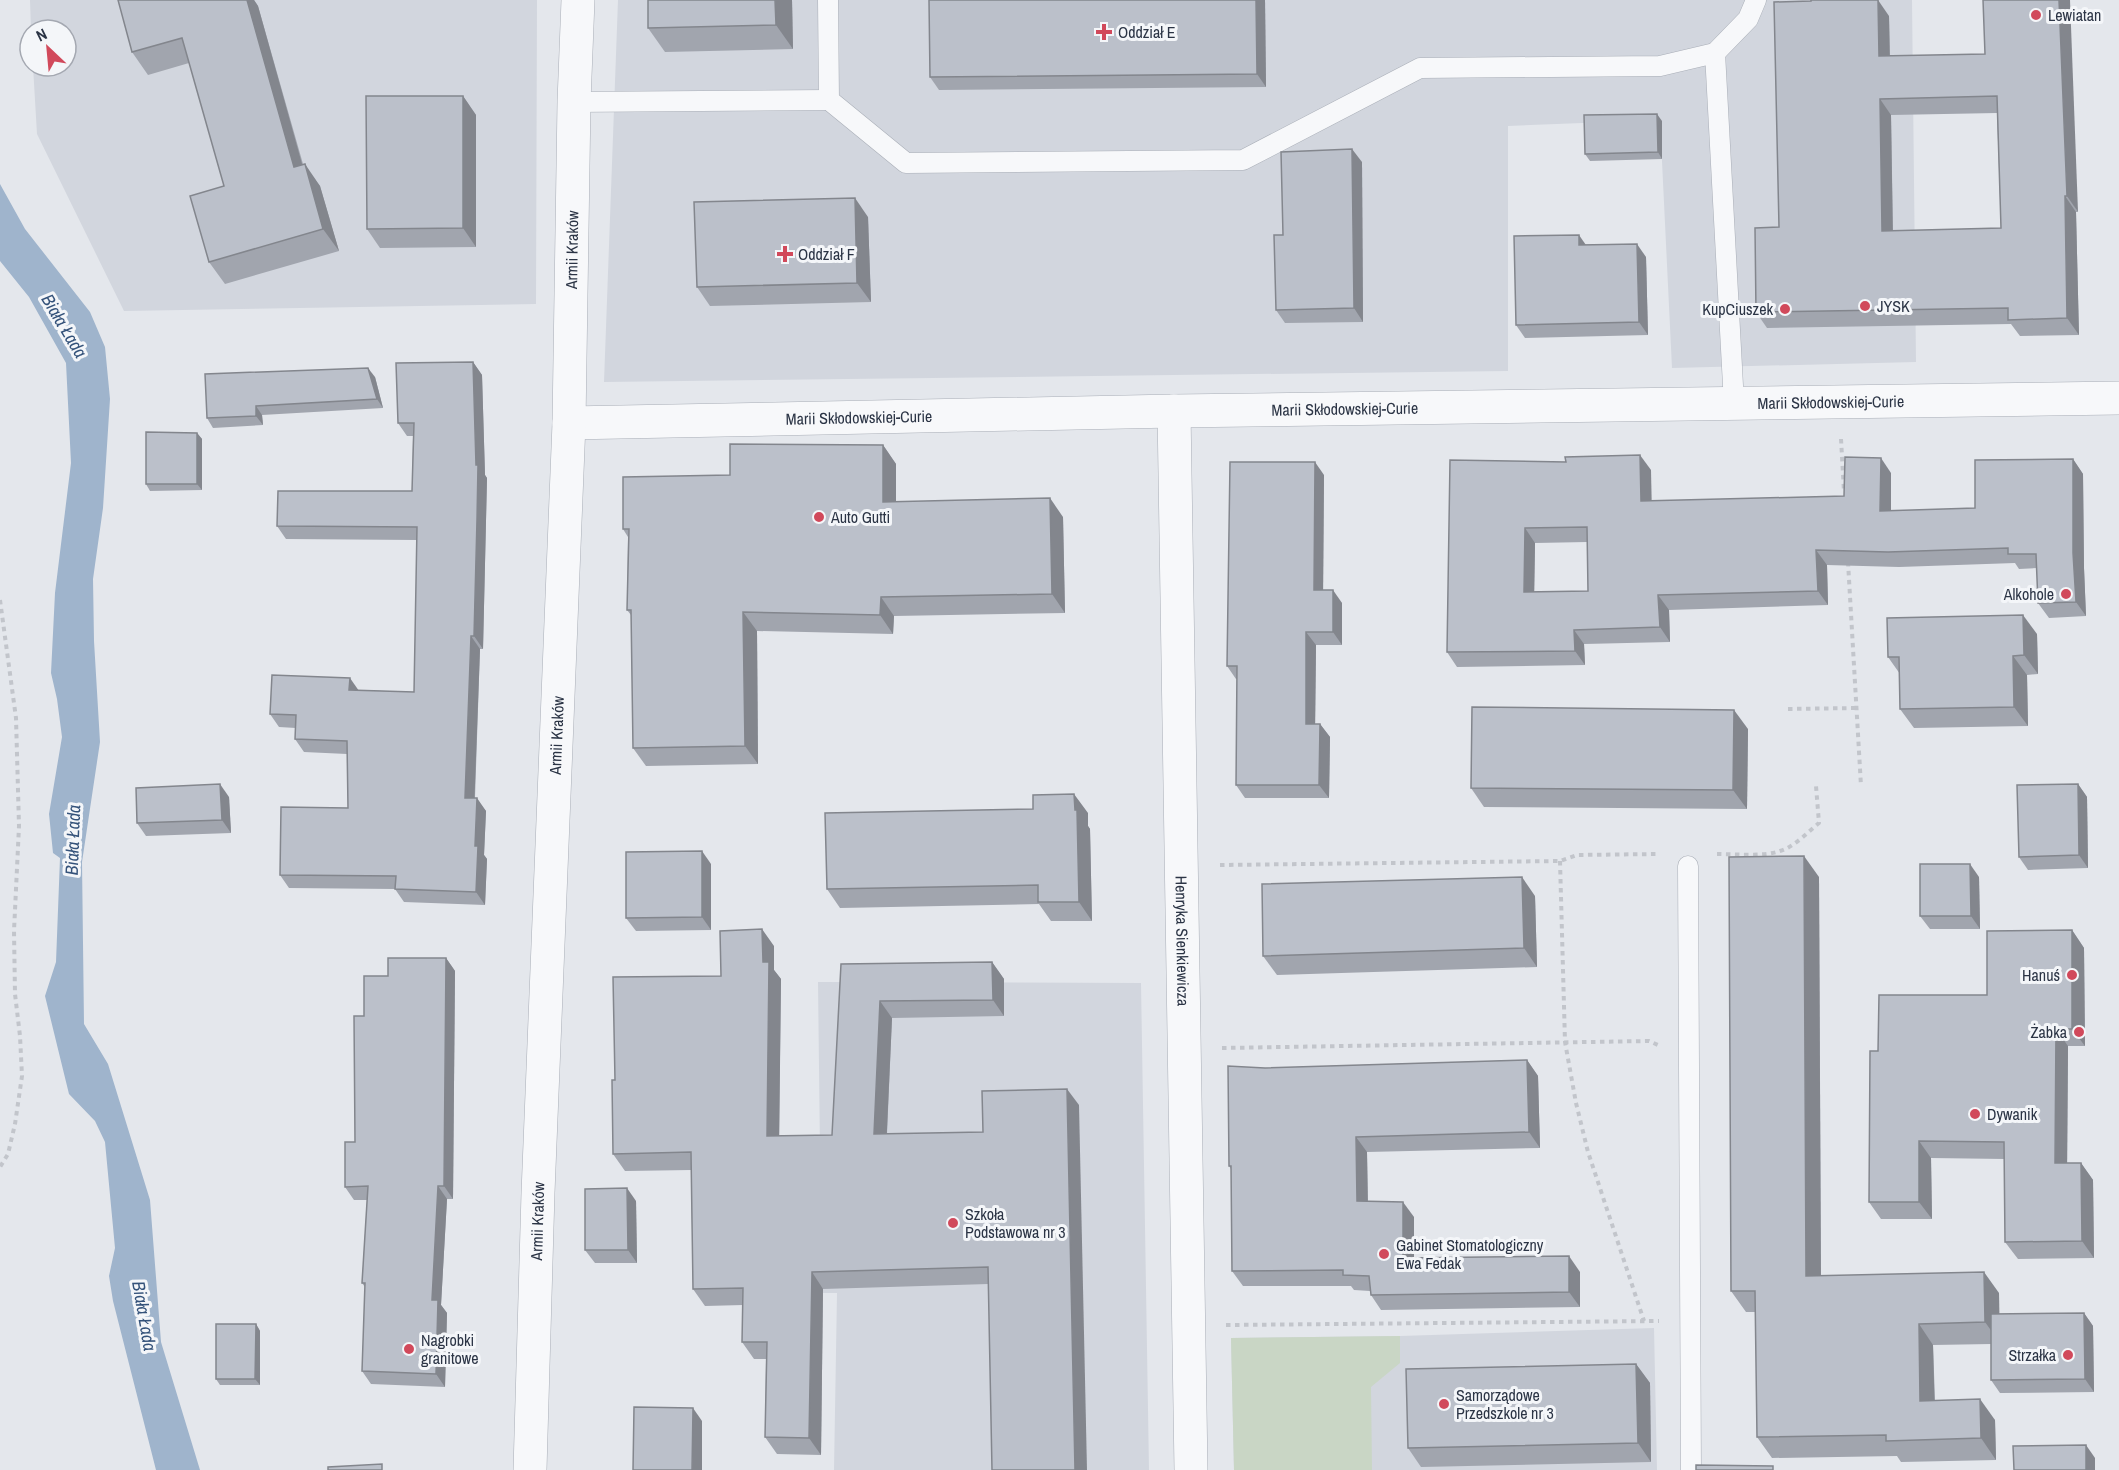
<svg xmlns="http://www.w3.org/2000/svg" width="2119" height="1470" font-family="'Archivo Narrow',sans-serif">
<rect width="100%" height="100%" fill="#e4e7ec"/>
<g fill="#d2d6de">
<polygon points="30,0 537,0 536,304 124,311 37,134 33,66 66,66 66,30 31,30"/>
<polygon points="618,0 1912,0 1916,362 1672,368 1660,120 1508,126 1508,371 604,382"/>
<polygon points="818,982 1141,983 1149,1470 834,1470 837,1293 762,1293 820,1151"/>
<polygon points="1654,1328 1657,1470 1234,1470 1231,1338 1400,1336"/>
</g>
<polygon fill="#c9d6c5" points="1400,1336 1400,1363 1371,1387 1372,1470 1234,1470 1231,1338"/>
<polygon fill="#9fb4cc" points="0,184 25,229 90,312 105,347 110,399 103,508 93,579 94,641 100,742 82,862 84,1024 108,1064 150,1200 161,1342 200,1470 156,1470 113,1301 109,1276 115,1248 105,1142 95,1121 69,1094 45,996 56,962 60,858 53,853 49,814 62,737 57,699 51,673 55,593 71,463 66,363 29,297 0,261"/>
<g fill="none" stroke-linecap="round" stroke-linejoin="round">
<defs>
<g id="lane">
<polyline points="828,0 829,100 906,163 1243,160 1420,68 1660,66 1715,53 1748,19 1756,0"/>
<polyline points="1715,53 1734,404"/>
<polyline points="574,102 829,100"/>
<polyline points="1688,866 1691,1470"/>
</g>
<g id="street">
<path id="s1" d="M1174,411L1191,1470"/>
<path id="s2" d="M569,423L1174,411L2119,398"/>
<path id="s3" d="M530,1470L538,1193L569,423L574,102L578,0"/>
</g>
</defs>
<use href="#lane" stroke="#a9aeb7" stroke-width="21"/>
<use href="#street" stroke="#a9aeb7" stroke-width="34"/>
<g stroke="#c2c5cb" stroke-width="4" stroke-dasharray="4.5 4.5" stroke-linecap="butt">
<polyline points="1841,439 1844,492"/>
<polyline points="1848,562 1861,786"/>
<polyline points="0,600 16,718 19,826 14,931 15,994 20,1036 22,1076 15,1124 8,1154 0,1167"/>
<polyline points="1788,709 1857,708"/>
<path d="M1717,854C1735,854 1763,857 1780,851C1794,847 1808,832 1819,823L1816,786"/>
<polyline points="1560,861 1565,1042 1576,1103 1588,1152 1644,1321"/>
<polyline points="1220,865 1560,861 1577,855 1658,854"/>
<polyline points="1222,1048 1649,1041 1658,1045"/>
<polyline points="1226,1325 1659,1321"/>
</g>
<use href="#lane" stroke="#f7f8fa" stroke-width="20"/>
<use href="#street" stroke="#f7f8fa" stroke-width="33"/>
</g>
<g fill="#a1a5ae" fill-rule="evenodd">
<polygon points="118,0 254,0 258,6 303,164 320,186 339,251 225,284 209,262 224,186 189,63 148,75 132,52"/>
<polygon points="792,0 793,49 665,52 648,28"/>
<polygon points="1265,0 1266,87 939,90 930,77"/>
<path d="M1889,16L1890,56L1985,54L2078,212H2076L2079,335L2020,336L2011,324L1767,328L1756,312L1779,227ZM1997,113L2001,228L1893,231L1891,115Z"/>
<polygon points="463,96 476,115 476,247 380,248 367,229"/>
<polygon points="1662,121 1662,159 1590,161 1585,154"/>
<polygon points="1362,162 1363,322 1285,323 1276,310 1283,235"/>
<polygon points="868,217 871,302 710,306 697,287"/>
<polygon points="1586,245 1646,257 1648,335 1525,338 1516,325"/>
<polygon points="473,362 482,375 485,475 487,478 483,649 480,649 475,798 486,811 484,855 487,859 485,905 404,902 395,889 289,888 280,875 348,808 347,754 304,752 295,739 296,728 279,727 270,714 358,690 414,692 417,540 286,539 277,526 412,491 413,436 407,436 398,423"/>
<polygon points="375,377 383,408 262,415 263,425 213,428 207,418"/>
<polygon points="197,433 202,439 202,490 150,491 146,484"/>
<polygon points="883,445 896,464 896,502 1063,517 1065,613 894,616 893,634 757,631 758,764 646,766 633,748 631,615 627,610 628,537 623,529 730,475"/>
<path d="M2073,459L2083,474L2084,568L2086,616L2049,618L2038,603L2037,568L2019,569L2015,563L1899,567L1827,565L1828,605L1669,610L1670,642L1584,644L1585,665L1457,667L1447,652L1566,462L1651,470V501L1844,496L1891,473V511L1975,508ZM1587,542L1588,591L1534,592L1535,543Z"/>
<polygon points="1324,475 1323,590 1342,603 1342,645 1316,645 1315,724 1320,724 1330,737 1329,798 1245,798 1236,785 1237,679 1236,679 1227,666"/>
<polygon points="2037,634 2038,674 2027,675 2028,726 1914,728 1900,709 1900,674 1888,657"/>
<polygon points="1748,729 1747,809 1484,807 1471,788"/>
<polygon points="2078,784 2087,797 2088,868 2028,870 2019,857"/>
<polygon points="229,797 231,833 146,836 137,823"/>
<polygon points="1088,813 1088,826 1090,829 1092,921 1051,921 1039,904 840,908 827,889"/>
<polygon points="711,864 711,930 636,931 626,918"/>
<polygon points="1819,877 1821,1276 1999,1293 1999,1314 2084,1313 2093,1326 2094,1392 2000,1393 1991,1380 1991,1344 1933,1345 1935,1400 1995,1420 1996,1460 1901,1462 1897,1456 1772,1458 1757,1437 1756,1312 1746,1312 1731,1291"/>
<polygon points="1979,877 1980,929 1930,929 1920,916"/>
<polygon points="1535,896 1537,967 1277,975 1263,956"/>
<polygon points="2072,930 2084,948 2085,1046 2068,1046 2067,1163 2081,1163 2093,1180 2094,1258 2018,1259 2005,1242 2005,1159 1931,1158 1932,1219 1881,1219 1869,1202 1878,1051 1987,995"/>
<polygon points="774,946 774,970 781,979 779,1136 832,1135 841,964 992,962 1004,979 1004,1016 892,1018 887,1134 983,1132 1079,1105 988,1284 823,1289 821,1455 777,1454 765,1437 766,1359 754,1359 742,1342 743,1305 705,1306 693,1289 691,1170 625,1171 613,1154 615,1080 721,976"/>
<polygon points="446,958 455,971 453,1199 447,1199 441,1305 447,1313 445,1387 371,1384 362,1371 365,1287 362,1283 367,1200 354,1200 345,1187 355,1142 364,1016 388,976"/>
<polygon points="1527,1060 1538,1076 1540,1148 1367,1152 1368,1202 1414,1217 1414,1258 1580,1272 1580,1307 1381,1310 1371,1295 1370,1291 1354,1290 1351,1286 1243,1286 1232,1271 1231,1169 1229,1166 1265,1068"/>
<polygon points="636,1201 637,1263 595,1263 585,1250"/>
<polygon points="256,1324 260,1331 260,1385 220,1385 216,1379"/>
<polygon points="1636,1364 1650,1383 1651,1462 1421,1467 1408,1448"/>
</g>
<g fill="#83868d">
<polygon points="247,0 254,0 258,6 309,189 294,167"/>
<polygon points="775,0 792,0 793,49 776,25"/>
<polygon points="1256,0 1265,0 1266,87 1257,74"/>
<polygon points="1878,0 1889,16 1890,72 1879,56"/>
<polygon points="2059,0 2070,0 2078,212 2067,196"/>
<polygon points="463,96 476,115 476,247 463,228"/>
<polygon points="1880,99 1891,115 1893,247 1882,231"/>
<polygon points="1657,114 1662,121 1662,159 1658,152"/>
<polygon points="1352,149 1362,162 1363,322 1354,308"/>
<polygon points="305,164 320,186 339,251 323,229"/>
<polygon points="2065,196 2076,212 2079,335 2067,318"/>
<polygon points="855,198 868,217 871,302 857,283"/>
<polygon points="1579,235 1588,248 1579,245"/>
<polygon points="1637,244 1646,257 1648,335 1639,322"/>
<polygon points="473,362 482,375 485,475 487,478 483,649 474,636 476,465"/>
<polygon points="368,368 375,377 383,408 377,399"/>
<polygon points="256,406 262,415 263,425 256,416"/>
<polygon points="197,433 202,439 202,490 197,484"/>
<polygon points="883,445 896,464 896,521 883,502"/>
<polygon points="1640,455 1651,470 1652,516 1641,501"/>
<polygon points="1881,458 1891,473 1891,526 1880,511"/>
<polygon points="2073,459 2083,474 2084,568 2086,616 2076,602 2073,553"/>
<polygon points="1315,462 1324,475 1323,603 1314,590"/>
<polygon points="1050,498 1063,517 1065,613 1052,594"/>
<polygon points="1525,528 1535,543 1534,607 1524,592"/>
<polygon points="1816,550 1827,565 1828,605 1818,591"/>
<polygon points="1333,590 1342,603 1342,645 1333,632"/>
<polygon points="1658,595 1669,610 1670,642 1660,627"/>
<polygon points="881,597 894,616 893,634 880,615"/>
<polygon points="743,612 757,631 758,764 745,746"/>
<polygon points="2023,615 2037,634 2038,674 2024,655"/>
<polygon points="1574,630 1584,644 1585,665 1575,651"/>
<polygon points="1306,632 1316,645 1315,737 1306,724"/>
<polygon points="471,636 480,649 474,811 465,798"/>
<polygon points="2013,656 2027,675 2028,726 2014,707"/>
<polygon points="350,678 359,691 349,690"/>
<polygon points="1734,710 1748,729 1747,809 1733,790"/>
<polygon points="1320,724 1330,737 1329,798 1319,785"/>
<polygon points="220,784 229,797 231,833 222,820"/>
<polygon points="2078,784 2087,797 2088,868 2079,855"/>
<polygon points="1074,794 1088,813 1088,826 1090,829 1092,921 1079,902"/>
<polygon points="477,798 486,811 484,855 487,859 485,905 476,892 475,846"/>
<polygon points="702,851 711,864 711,930 702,917"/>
<polygon points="1804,856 1819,877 1821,1298 1806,1276"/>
<polygon points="1970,864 1979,877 1980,929 1971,916"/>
<polygon points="1522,877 1535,896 1537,967 1524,948"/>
<polygon points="762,929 774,946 774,970 781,979 779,1153 767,1136"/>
<polygon points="2072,930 2084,948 2085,1046 2072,1029"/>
<polygon points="446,958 455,971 453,1199 444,1186"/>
<polygon points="992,962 1004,979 1004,1016 993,1000"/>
<polygon points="880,1001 892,1018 886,1151 874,1134"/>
<polygon points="2056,1029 2068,1046 2067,1180 2055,1163"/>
<polygon points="1527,1060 1538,1076 1540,1148 1529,1132"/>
<polygon points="1067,1089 1079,1105 1087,1470 1075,1470"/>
<polygon points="1356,1137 1367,1152 1368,1217 1357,1201"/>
<polygon points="1919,1141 1931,1158 1932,1219 1919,1202"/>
<polygon points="2081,1163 2093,1180 2094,1258 2082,1241"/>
<polygon points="438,1186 447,1199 441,1305 447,1313 445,1387 436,1374 432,1300"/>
<polygon points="627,1188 636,1201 637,1263 628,1250"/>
<polygon points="1403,1202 1414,1217 1414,1274 1403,1258"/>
<polygon points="1569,1256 1580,1272 1580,1307 1569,1292"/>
<polygon points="812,1272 823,1289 821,1455 809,1438"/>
<polygon points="1984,1272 1999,1293 2000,1343 1985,1322"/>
<polygon points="2084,1313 2093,1326 2094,1392 2085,1379"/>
<polygon points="256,1324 260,1331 260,1385 255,1379"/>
<polygon points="1919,1324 1933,1345 1935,1422 1920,1401"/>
<polygon points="1636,1364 1650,1383 1651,1462 1638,1443"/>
<polygon points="1980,1399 1995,1420 1996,1460 1981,1438"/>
<polygon points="693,1408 702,1421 702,1470 692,1470"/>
<polygon points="2086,1445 2095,1458 2095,1470 2086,1470"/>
</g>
<g fill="#bbc0ca" stroke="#83868d" stroke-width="1.5" fill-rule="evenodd">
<polygon points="118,0 247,0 294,167 305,164 323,229 209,262 190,196 224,186 182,38 132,52"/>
<polygon points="648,0 775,0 776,25 648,28"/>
<polygon points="929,0 1256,0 1257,74 930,77"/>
<path d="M1811,0H1878L1879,56L1985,54L1983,0H2059L2067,196H2065L2067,318L2008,320V308L1756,312L1755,228L1779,227L1774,2L1811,1ZM1997,96L2001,228L1882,231L1880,99Z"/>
<polygon points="366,96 463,96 463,228 367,229"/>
<polygon points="1657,114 1658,152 1585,154 1584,115"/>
<polygon points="1352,149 1354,308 1276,310 1274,235 1283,235 1281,152"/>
<polygon points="855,198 857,283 697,287 694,202"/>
<polygon points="1579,235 1579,245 1637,244 1639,322 1516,325 1514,236"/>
<polygon points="473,362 476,465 478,465 477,520 474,636 471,636 465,798 477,798 475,846 478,846 476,892 395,889 396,876 280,875 281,807 348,808 347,741 295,739 296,715 270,714 272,675 350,678 349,690 414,692 417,527 277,526 278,491 412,491 414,423 398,423 396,363"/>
<polygon points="368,368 377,399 256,406 256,416 207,418 205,374"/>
<polygon points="146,432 197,433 197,484 146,484"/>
<polygon points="730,444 883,445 883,502 1050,498 1052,594 881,597 880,615 743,612 745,746 633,748 631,610 627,610 629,529 623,529 623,477 730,475"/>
<path d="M1640,455L1641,501L1844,496L1845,457L1881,458L1880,511L1975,508V460L2073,459V553L2076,602L2038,603L2036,554H2008V548L1888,552L1816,550L1818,591L1658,595L1660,627L1574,630L1575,651L1447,652L1450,460L1566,462L1565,457ZM1587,527L1588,591L1524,592L1525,528Z"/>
<polygon points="1230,462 1315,462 1314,590 1333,590 1333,632 1306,632 1306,724 1320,724 1319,785 1236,785 1237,666 1227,666"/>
<polygon points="2023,615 2024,655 2013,656 2014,707 1900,709 1899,657 1888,657 1887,618"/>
<polygon points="1472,707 1734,710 1733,790 1471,788"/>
<polygon points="220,784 222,820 137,823 136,788"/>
<polygon points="2078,784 2079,855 2019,857 2017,785"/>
<polygon points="1074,794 1075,810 1077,810 1079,902 1038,902 1038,885 827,889 825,813 1033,809 1033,795"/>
<polygon points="702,851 702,917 626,918 626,852"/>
<polygon points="1804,856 1806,1276 1984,1272 1985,1322 1919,1324 1920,1401 1980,1399 1981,1438 1886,1441 1886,1435 1757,1437 1755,1291 1731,1291 1729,857"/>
<polygon points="1920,864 1970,864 1971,916 1920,916"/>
<polygon points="1522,877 1524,948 1263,956 1262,884"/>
<polygon points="762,929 763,962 769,962 767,1136 832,1135 841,964 992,962 993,1000 880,1001 874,1134 983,1132 982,1091 1067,1089 1075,1470 992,1470 988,1267 812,1272 809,1438 765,1437 767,1342 742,1342 743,1288 693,1289 691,1152 613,1154 612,1080 615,1080 613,977 721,976 720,931"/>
<polygon points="2072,930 2072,1029 2056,1029 2055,1163 2081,1163 2082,1241 2005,1242 2004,1142 1919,1141 1919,1202 1869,1202 1870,1051 1878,1051 1879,995 1987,995 1987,931"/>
<polygon points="388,958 446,958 444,1186 438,1186 432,1300 438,1300 436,1374 362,1371 365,1283 362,1283 368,1186 345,1187 345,1142 355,1142 354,1016 364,1016 364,976 388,976"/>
<polygon points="1527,1060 1529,1132 1356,1137 1357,1201 1403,1202 1403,1258 1569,1256 1569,1292 1371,1295 1369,1276 1343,1275 1343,1270 1232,1271 1231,1166 1229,1166 1228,1066 1265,1068"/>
<polygon points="627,1188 628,1250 585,1250 585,1189"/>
<polygon points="2084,1313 2085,1379 1991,1380 1991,1314"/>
<polygon points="216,1324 256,1324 255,1379 216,1379"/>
<polygon points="1636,1364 1638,1443 1408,1448 1406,1369"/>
<polygon points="634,1407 693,1408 692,1470 633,1470"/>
<polygon points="2086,1445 2086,1470 2014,1470 2013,1446"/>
<polygon points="382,1464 382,1470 328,1470 328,1467"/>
<polygon points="1696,1465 1773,1466 1773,1470 1696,1470"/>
</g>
<g fill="#d1495b" stroke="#f4f6f9" stroke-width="2">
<circle cx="2036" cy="15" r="6"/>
<path d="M1101 23h6v6h6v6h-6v6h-6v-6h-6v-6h6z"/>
<path d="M782 245h6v6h6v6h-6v6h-6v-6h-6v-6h6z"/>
<circle cx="1865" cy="306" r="6"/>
<circle cx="1785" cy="309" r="6"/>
<circle cx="819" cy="517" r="6"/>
<circle cx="2066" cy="594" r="6"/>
<circle cx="2072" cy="975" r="6"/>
<circle cx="2079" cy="1032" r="6"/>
<circle cx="1975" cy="1114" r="6"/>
<circle cx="953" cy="1223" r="6"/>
<circle cx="1384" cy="1254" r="6"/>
<circle cx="409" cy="1349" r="6"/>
<circle cx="2068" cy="1355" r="6"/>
<circle cx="1444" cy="1404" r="6"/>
</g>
<g text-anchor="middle" stroke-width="6" stroke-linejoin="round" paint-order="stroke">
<g font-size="16" fill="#2b3445" stroke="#f4f6f9" text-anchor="start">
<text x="2048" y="21">Lewiatan</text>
<text x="1118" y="38">Oddział E</text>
<text x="798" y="260">Oddział F</text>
<text x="1877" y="312">JYSK</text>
<text x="1773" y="315" text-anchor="end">KupCiuszek</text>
<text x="831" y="523">Auto Gutti</text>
<text x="2054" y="600" text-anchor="end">Alkohole</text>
<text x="2060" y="981" text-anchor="end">Hanuś</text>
<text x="2067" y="1038" text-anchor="end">Żabka</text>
<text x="1987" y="1120">Dywanik</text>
<text x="965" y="1220">Szkoła<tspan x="965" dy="18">Podstawowa nr 3</tspan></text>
<text x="1396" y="1251">Gabinet Stomatologiczny<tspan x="1396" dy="18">Ewa Fedak</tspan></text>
<text x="421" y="1346">Nagrobki<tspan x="421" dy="18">granitowe</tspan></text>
<text x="2056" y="1361" text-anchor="end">Strzałka</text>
<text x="1456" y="1401">Samorządowe<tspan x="1456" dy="18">Przedszkole nr 3</tspan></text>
</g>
<g font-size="16" fill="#2b3445" stroke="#f4f6f9">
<text dy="6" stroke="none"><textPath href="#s3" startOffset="1221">Armii Kraków</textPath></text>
<text dy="6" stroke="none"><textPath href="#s2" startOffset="1262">Marii Skłodowskiej-Curie</textPath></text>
<text dy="6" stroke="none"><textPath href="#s2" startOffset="776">Marii Skłodowskiej-Curie</textPath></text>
<text dy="6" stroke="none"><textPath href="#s2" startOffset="290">Marii Skłodowskiej-Curie</textPath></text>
<text dy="6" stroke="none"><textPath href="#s3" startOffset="735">Armii Kraków</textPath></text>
<text dy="6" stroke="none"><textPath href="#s1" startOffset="530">Henryka Sienkiewicza</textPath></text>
<text dy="6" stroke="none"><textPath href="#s3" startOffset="249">Armii Kraków</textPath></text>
</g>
<g font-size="18" font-style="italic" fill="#34527a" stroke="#f4f6f9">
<text transform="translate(64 326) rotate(59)" y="6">Biała Łada</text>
<text transform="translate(73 840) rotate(-88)" y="6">Biała Łada</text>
<text transform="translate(144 1316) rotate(80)" y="6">Biała Łada</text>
</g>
</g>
<g transform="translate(48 48) rotate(334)"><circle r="28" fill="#f4f6f9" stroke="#a4a8b1" stroke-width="1.5"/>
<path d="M0-4.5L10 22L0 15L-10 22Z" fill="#d1495b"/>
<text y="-9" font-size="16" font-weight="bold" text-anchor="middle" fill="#2b3445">N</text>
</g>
</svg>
